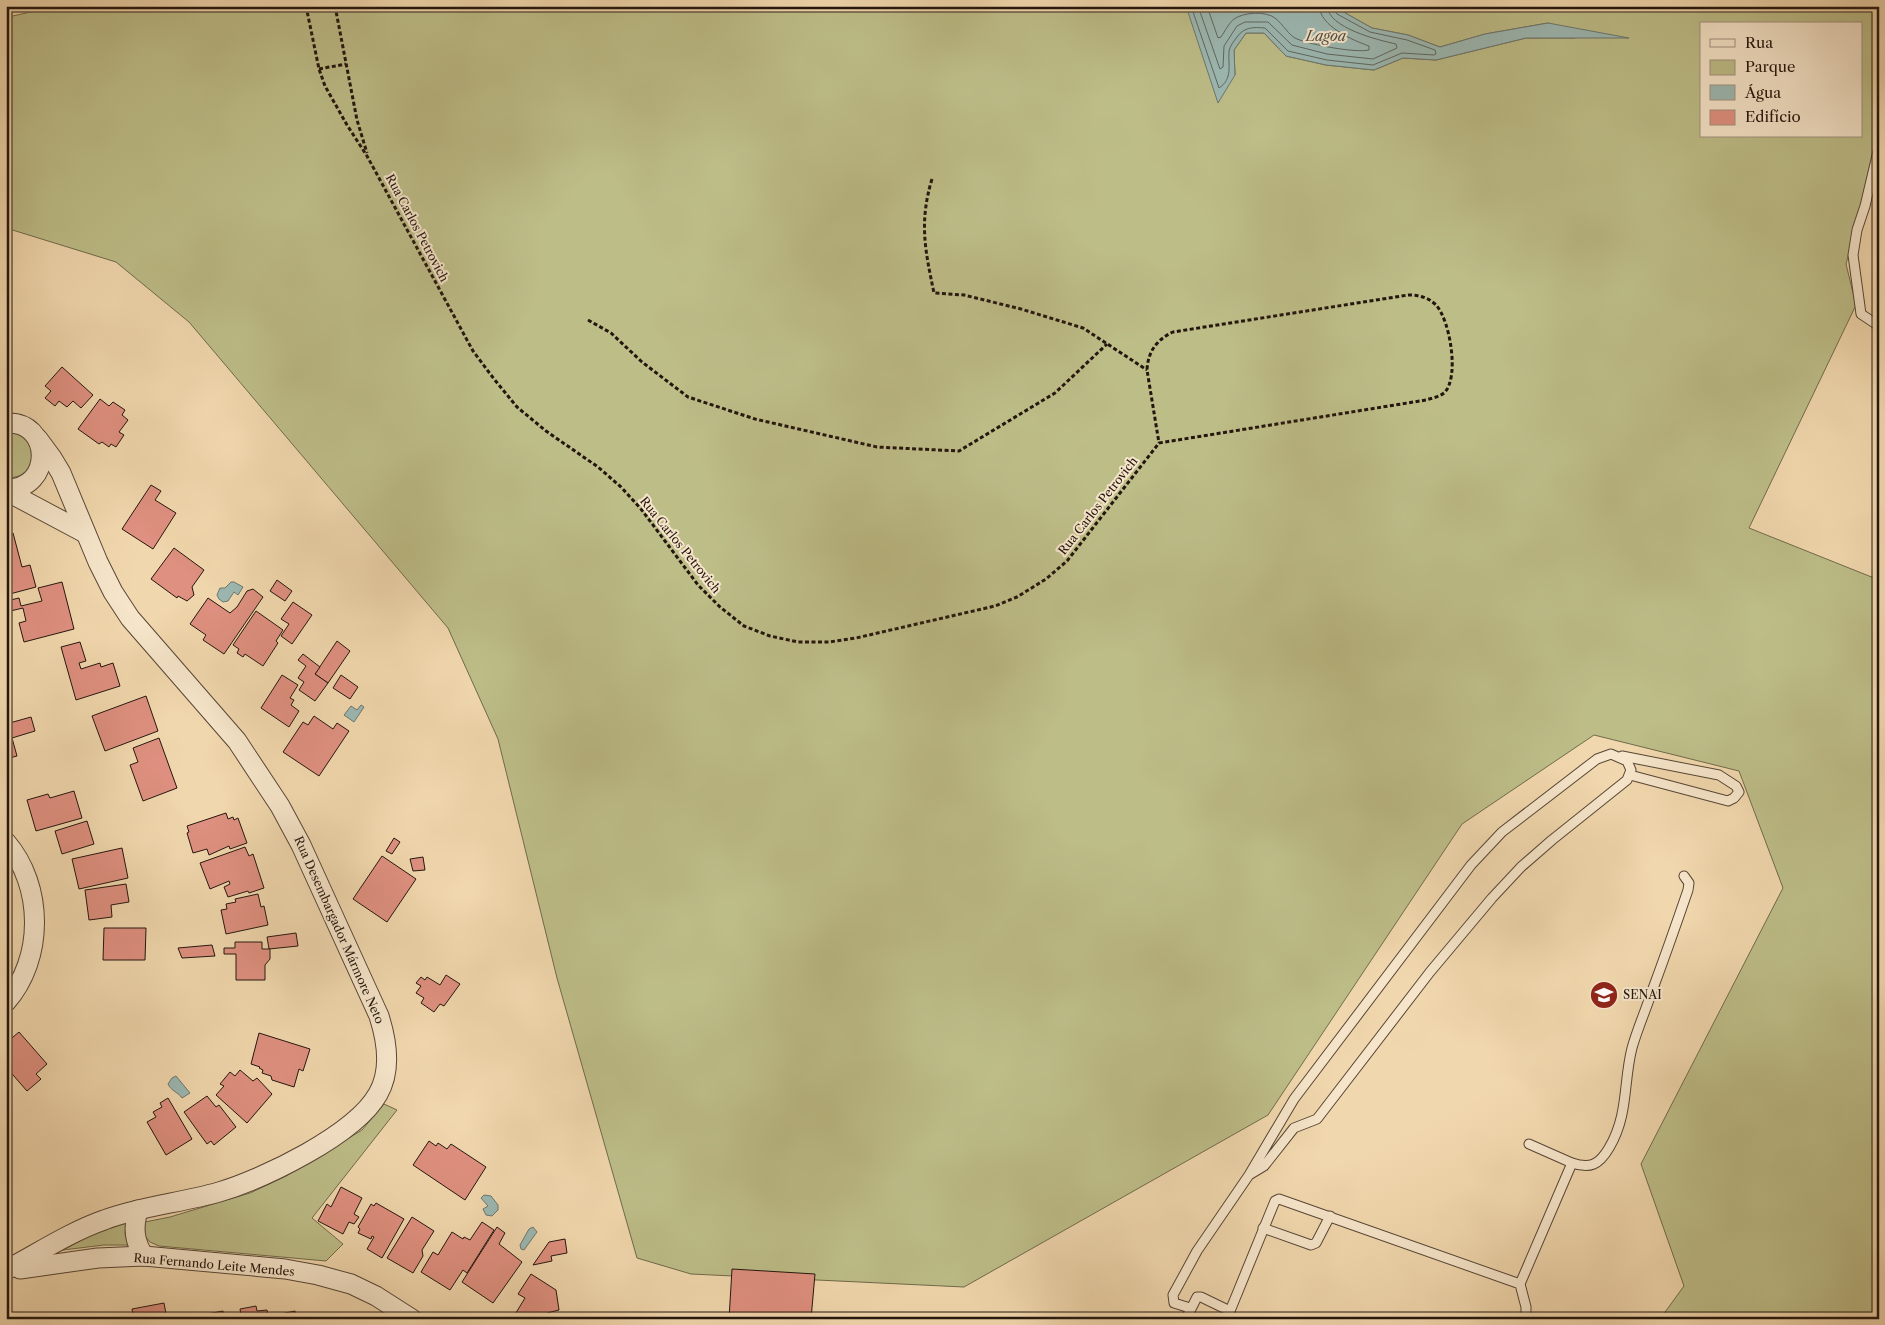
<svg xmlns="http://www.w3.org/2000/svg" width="1885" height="1325" font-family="'Libre Caslon Text',serif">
<rect width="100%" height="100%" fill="#f1d7ad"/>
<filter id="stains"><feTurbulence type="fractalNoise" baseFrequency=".004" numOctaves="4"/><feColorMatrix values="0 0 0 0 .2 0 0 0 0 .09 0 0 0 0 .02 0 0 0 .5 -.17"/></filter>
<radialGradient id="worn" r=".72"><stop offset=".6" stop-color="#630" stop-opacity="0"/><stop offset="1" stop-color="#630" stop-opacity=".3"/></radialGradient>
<g fill="#bdbd88" stroke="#706a4b" fill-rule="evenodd">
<path d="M6,6L8,17L58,6H1186L1190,15L1235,75L1234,50L1246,33H1264L1286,56L1326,65L1374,70L1403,58L1436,60L1526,38H1575L1548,23L1485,34L1440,47L1408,35L1372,28L1340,10L1336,6H1879V139L1846,264L1856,305L1749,528L1879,580V1319H1660L1684,1286L1641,1164L1783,888L1739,771L1594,735L1462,824L1268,1115L964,1287L691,1274L637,1258L557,978L498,739L448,628L189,322L116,262L6,228ZM1701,24H1861V136H1701Z"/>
<path d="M6,431C42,431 42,479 6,478Z"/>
<polygon points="384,1104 397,1110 312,1218 343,1244 326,1261 159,1246 150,1242 144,1235 145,1222 170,1217 250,1193 286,1176 362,1130"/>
<polygon points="126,1223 125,1234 128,1245 104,1245 63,1250 90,1235"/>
</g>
<g fill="#9cb8b2" stroke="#6c7770">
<polygon points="1186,6 1336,6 1340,10 1372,28 1408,35 1440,47 1485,34 1548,23 1629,38 1526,38 1436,60 1403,58 1374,70 1326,65 1286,56 1264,33 1246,33 1234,50 1235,75 1218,103"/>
<polygon points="231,582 234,582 243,587 238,595 234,592 228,601 223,602 219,599 217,595 220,588 225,588"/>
<polygon points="361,705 364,707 354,722 344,715 351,706 357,710"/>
<path d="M176,1076L190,1093L182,1098C178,1092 171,1091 168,1084L172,1078Z"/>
<polygon points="484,1195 491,1196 498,1205 498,1210 492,1216 486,1215 483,1209 488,1206 481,1198"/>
<polygon points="533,1227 537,1232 524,1250 521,1249 520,1245 529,1229"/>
</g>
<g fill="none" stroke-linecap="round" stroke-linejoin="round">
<g stroke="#606760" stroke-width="1">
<path d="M1191,6L1219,88C1233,79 1228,65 1229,51C1230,46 1234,41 1237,37C1244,27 1253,27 1265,28L1288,51L1327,60L1373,65L1402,53L1434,55L1436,54L1435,50L1407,40L1370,32L1337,14L1333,6"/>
<path d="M1198,6L1220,69L1223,67L1224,46L1237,26L1245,22H1268L1292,45L1327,54L1373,59L1397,48L1396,44C1378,40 1328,28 1327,6"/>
<path d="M1207,6L1218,38L1221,37C1225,31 1229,23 1234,19C1244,12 1266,11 1275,18C1283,24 1289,36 1297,39C1312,45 1355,53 1369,50V46C1352,40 1320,26 1319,6"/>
</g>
</g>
<g fill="#df9080" stroke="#24160e">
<polygon points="62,367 93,395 81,408 73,401 67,407 59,401 55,406 45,398 51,391 45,386"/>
<polygon points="100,399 109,406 113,402 125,410 122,415 128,420 119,432 124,435 116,447 111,444 109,447 102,442 99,444 78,429"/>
<polygon points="151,485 161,491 155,500 176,513 153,549 122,529"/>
<polygon points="13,533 22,567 30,565 36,587 6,595 6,535"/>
<polygon points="174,548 204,570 192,587 194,595 187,601 178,596 177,598 151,579"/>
<polygon points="277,580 292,591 285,601 270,591"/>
<polygon points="62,582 74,629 24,642 19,623 26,621 23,608 6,612 6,601 19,598 21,606 42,601 38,588"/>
<polygon points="253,589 263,597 224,654 203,640 206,635 190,624 208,598 230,613 237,607 247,591"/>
<polygon points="293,602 312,615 292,644 281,636 289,624 281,619"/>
<polygon points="256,611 283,630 276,641 278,643 263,666 245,654 243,657 237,653 239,649 233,645"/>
<polygon points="337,641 350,651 328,683 315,674"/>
<polygon points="80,642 86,661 79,663 81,669 100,663 101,667 113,663 120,686 76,700 61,647"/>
<polygon points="303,654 320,667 315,674 328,683 315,701 299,690 304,682 298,678 306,666 298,660"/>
<polygon points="282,675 298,685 290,698 294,700 291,705 299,711 289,727 261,708"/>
<polygon points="341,675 358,687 350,699 333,688"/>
<polygon points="146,696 158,731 105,751 92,716"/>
<polygon points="314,716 333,729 337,723 349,731 319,776 283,752 303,722 308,725"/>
<polygon points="31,717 35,731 12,738 17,756 6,759 6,724"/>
<polygon points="159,738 177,788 143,801 130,765 138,762 133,748"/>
<polygon points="74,791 82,818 36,831 27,800 48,794 50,798"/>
<polygon points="226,813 228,819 233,817 234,820 238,818 247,843 230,849 229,846 209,855 207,849 193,853 187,833 189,832 187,826"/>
<polygon points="87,821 94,844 62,854 55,831"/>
<polygon points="394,838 400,842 392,854 386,851"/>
<polygon points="245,847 249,856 253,854 264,888 249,893 248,891 228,897 224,887 230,884 229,881 210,889 200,863"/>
<polygon points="122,848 128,878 79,889 72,859"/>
<polygon points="382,856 416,879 387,922 353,899"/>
<polygon points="423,857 425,870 413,871 410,859"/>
<polygon points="126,884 129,902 111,905 112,917 89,920 85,890"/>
<polygon points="258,894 261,907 264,906 268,925 226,934 221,910 227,909 226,904 236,902 235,899"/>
<polygon points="104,928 146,928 145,960 103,960"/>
<polygon points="296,933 298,946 269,949 267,937"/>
<polygon points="235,942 262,942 262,949 270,949 270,959 265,965 265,980 236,980 236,954 224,954 224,948 235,948"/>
<polygon points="212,945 215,956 182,958 178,948"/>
<polygon points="446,975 460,984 444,1006 440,1004 434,1012 421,1003 424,998 416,993 421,986 416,983 421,977 425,980 427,977 440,985"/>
<polygon points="19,1032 47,1064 36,1074 41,1079 27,1091 6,1067 6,1058 12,1053 6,1046 6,1043"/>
<polygon points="259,1033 310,1049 303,1071 299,1069 294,1087 272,1080 271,1076 262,1073 263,1070 259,1068 260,1067 251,1064"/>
<polygon points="240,1070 253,1081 257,1078 272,1094 247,1123 216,1095 224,1086 220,1084 230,1072 235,1076"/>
<polygon points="207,1096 216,1107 219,1105 236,1127 214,1145 211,1141 207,1144 184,1112"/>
<polygon points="168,1098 192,1139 166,1155 147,1122 156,1117 153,1112 162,1107 160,1103"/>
<polygon points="429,1141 436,1146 438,1143 447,1149 451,1144 486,1167 465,1200 413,1165"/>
<polygon points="341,1187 362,1198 354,1214 359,1217 354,1224 349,1222 343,1234 318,1221 327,1204 331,1207"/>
<polygon points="376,1203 404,1219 382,1258 367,1249 374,1237 372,1236 371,1239 358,1233 360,1229 358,1227 371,1204 374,1206"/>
<polygon points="412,1217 434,1231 422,1250 423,1256 413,1273 387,1258"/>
<polygon points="482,1222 494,1230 467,1273 463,1270 450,1290 421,1272 433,1252 438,1255 452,1232 463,1239 464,1237 470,1240"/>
<polygon points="497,1227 505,1233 499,1244 522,1262 493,1303 462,1282"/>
<polygon points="565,1239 567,1253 551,1256 552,1261 533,1265 549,1242"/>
<polygon points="732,1269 815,1274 811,1319 729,1319"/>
<polygon points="531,1274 556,1290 559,1310 547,1313 548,1319 505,1319 509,1313 514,1316 525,1298 518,1294"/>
<polygon points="164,1303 167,1319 134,1319 132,1309"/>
<polygon points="256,1306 257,1311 267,1310 269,1319 232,1319 232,1317 241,1315 240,1309"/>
<polygon points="223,1311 224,1319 185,1318"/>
<polygon points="295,1311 296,1319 275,1319 275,1315"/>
</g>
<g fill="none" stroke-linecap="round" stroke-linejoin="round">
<defs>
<g id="lane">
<polyline points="1879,147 1865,206 1857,230 1853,255 1861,314 1879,326"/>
<polyline points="1622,756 1719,775 1736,786 1739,792 1734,798 1728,801 1630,775"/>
<path d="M1572,1163C1590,1169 1599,1165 1609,1148C1629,1114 1623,1083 1632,1048C1637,1030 1645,1012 1651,994C1664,959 1676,925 1688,890L1689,883L1684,876"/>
<polyline points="1263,1228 1311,1245 1316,1243 1330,1216"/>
<polyline points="1520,1284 1572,1163 1529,1144"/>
<polyline points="1190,1308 1174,1303 1173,1295 1197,1251 1249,1175 1294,1099 1471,865 1502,832 1597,759 1611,754 1627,761 1631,770 1627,780 1552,840 1521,867 1492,898 1430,972 1317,1119 1294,1128 1264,1166 1249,1175"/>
<polyline points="1186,1319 1197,1297 1201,1297 1230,1311 1275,1201 1279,1199 1520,1284 1526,1307 1526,1319"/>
</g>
<g id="street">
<path d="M6,423C52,420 54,490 6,489"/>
<polyline points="6,491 85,533"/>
<path d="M6,842C44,886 44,959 6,1002"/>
<path d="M138,1210C133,1228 134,1241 144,1256"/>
<polyline points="20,1269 98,1258 144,1256 285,1269 318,1275 351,1284 376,1296 412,1319"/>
<path d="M6,1270C38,1253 70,1232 104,1220C141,1206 181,1203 219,1192C263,1179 355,1135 378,1094C392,1070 387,1041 379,1016L301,845L280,806L237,741L130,618L113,592L98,562L61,473L52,458L38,439"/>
</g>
</defs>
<use href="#lane" stroke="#574636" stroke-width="11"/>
<use href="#street" stroke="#574636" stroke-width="21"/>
<g stroke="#24160e" stroke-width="3" stroke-dasharray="4 2.5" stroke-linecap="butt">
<path d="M306,6L319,69L325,86L347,125L367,156L473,351L494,379L517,407L546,431L598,467L621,487L641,509L698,585L720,607L744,626L770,636L798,642H829L856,638L995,606L1017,597L1046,579L1067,561L1159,443L1426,400C1432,398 1439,397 1444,393C1460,378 1450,320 1436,305C1428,297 1418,295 1408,295L1173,332C1156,340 1148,352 1147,370L1159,443"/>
<polyline points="335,6 357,120 367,153"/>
<polyline points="319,69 346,64"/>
<path d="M932,179C919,222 925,250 934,293L964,295L1021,309L1083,328L1147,370"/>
<polyline points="588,320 611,333 642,362 688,397 755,419 877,447 959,451 1055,393 1107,344"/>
</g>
<use href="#lane" stroke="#f6e5ca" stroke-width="9"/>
<use href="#street" stroke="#f6e5ca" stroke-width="19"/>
</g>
<defs>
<symbol id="university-disc" viewBox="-11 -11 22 22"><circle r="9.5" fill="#8f2418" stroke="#f6e5ca"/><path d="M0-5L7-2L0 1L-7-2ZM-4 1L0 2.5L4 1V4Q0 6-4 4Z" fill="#fff"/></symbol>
</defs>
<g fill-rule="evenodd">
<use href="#university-disc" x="1588" y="979" width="32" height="32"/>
</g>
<g text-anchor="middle" stroke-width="4" stroke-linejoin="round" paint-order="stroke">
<g font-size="12" fill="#24160e" stroke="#f6e5ca">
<text transform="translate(417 228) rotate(62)" y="4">Rua Carlos Petrovich</text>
<text transform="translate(1098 506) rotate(-52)" y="4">Rua Carlos Petrovich</text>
<text transform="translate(680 545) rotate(51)" y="4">Rua Carlos Petrovich</text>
<text transform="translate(339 930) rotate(66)" y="4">Rua Desembargador Mármore Neto</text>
<text transform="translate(214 1265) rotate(5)" y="4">Rua Fernando Leite Mendes</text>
</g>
<g font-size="12" fill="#24160e" stroke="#f6e5ca" text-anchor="start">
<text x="1623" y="999">SENAI</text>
</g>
<g font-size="14" font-style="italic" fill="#4e4f47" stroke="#f6e5ca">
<text x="1326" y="41">Lagoa</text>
</g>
</g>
<rect width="1885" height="1325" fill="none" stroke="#f1d7ad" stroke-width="25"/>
<rect x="8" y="8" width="1870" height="1310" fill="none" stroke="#24160e" stroke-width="2.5"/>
<rect x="12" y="12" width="1860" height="1300" fill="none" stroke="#24160e"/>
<rect x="1700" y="22" width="162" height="115" fill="#f6e5ca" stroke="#a2927f"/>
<rect x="1710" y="39" width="25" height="8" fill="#f6e5ca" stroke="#a2927f"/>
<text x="1745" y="48" font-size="15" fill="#24160e">Rua</text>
<rect x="1710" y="60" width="25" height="15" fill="#bdbd88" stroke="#a2927f"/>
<text x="1745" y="72" font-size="15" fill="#24160e">Parque</text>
<rect x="1710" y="85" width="25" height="15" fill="#9cb8b2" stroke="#a2927f"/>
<text x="1745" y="98" font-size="15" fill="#24160e">Água</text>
<rect x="1710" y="110" width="25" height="15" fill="#df9080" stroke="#a2927f"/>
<text x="1745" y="122" font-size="15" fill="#24160e">Edifício</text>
<rect width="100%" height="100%" filter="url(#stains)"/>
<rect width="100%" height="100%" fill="url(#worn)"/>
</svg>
